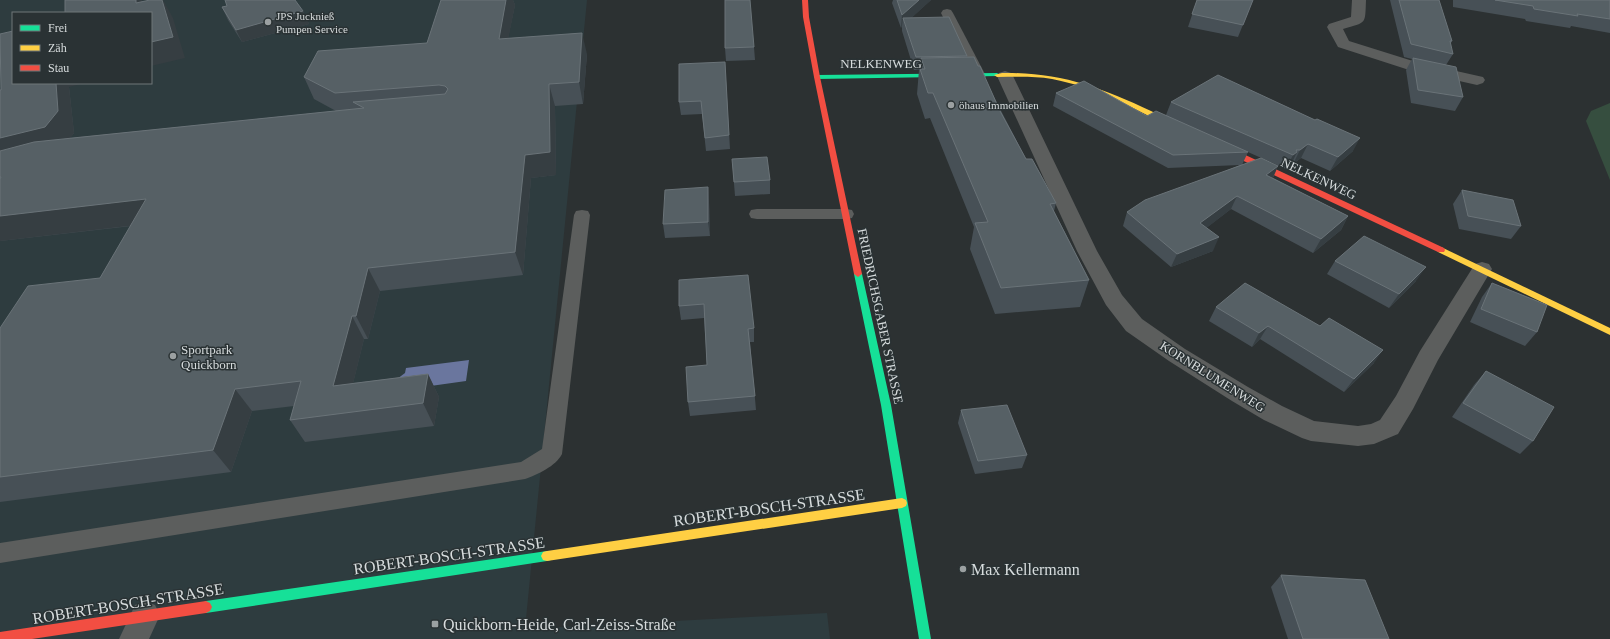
<svg xmlns="http://www.w3.org/2000/svg" width="1610" height="639" font-family="Georgia,serif">
<rect width="100%" height="100%" fill="#2c3132"/>
<path fill="#2e3c3f" fill-rule="evenodd" d="M0,0H587L525,629L827,613L830,639H0ZM13,13H151V83H13Z"/>
<polygon fill="#364e3f" points="1610,103 1610,180 1586,121 1591,111"/>
<polygon fill="#6a769e" points="469,360 466,381 402,390 397,379 405,373 406,368"/>
<g fill="none" stroke-linecap="round" stroke-linejoin="round">
<g fill="#5c5e5d" fill-rule="evenodd">
<polygon points="947,9 951,10 953,13 986,76 984,79 974,79 972,76 941,13 943,10"/>
<polygon points="757,209 846,209 852,210 854,214 852,218 846,219 757,219 751,218 749,214 751,210"/>
<path d="M582,210L588,211L590,215L562,454C556,466 537,475 525,479L0,563V543L508,464L521,462L542,449L574,215L576,211Z"/>
</g>
<g fill="#5c5e5d" fill-rule="evenodd">
<path d="M1352,0H1366C1365,25 1367,22 1343,29L1349,41L1416,62L1483,77L1485,80L1483,83L1477,85L1406,69L1338,47L1327,27L1329,24L1351,17Z"/>
<polygon points="1005,71 1011,73 1013,76 1097,251 1122,295 1142,319 1185,349 1248,387 1282,406 1314,421 1358,426 1371,424 1380,420 1396,396 1420,351 1475,264 1482,262 1489,264 1492,269 1438,360 1413,409 1398,434 1374,444 1358,446 1311,441 1302,438 1264,420 1232,401 1169,361 1126,331 1106,305 1077,251 997,76 999,73"/>
<polygon points="145,601 155,605 160,615 149,639 119,639 135,605"/>
</g>
<g fill="#16e098" fill-rule="evenodd">
<polygon points="997,73 1000,75 999,76 817,79 814,77 817,75"/>
<polygon points="858,271 862,274 891,405 931,639 919,639 881,405 854,274"/>
<polygon points="547,551 551,552 553,556 551,560 547,561 206,613 202,611 200,607 202,603 206,601"/>
</g>
<g fill="#ffcf43" fill-rule="evenodd">
<path d="M1002,73C1059,72 1100,87 1151,111C1160,116 1173,120 1181,127L1180,129H1174C1136,109 1095,87 1052,79C1034,76 1016,77 997,77L994,75Z"/>
<polygon points="1441,247 1610,328 1610,335 1438,252 1437,250 1438,248"/>
<polygon points="902,498 906,500 907,503 906,506 902,508 547,561 543,560 541,556 543,552 547,551"/>
</g>
<g fill="#f24e42" fill-rule="evenodd">
<polygon points="802,0 808,0 809,17 820,77 862,274 858,277 854,274 814,77 803,17"/>
<polygon points="1216,144 1222,144 1444,248 1445,250 1444,252 1438,252 1216,148"/>
<polygon points="206,601 210,603 212,607 210,611 206,613 32,639 0,639 0,632"/>
</g>
</g>
<g fill="#475056">
<polygon points="441,0 513,0 515,5 508,38 587,54 583,104 555,106 556,175 531,178 523,275 380,291 368,339 364,339 353,383 428,374 439,397 434,426 305,442 290,420 294,406 252,411 231,472 0,502 0,328 100,278 131,226 0,241 0,90 69,87 74,133 70,138 336,111 314,99 304,77 427,43"/>
<polygon points="893,0 931,0 911,18 967,56 967,57 978,66 1026,159 1056,203 1054,211 1089,280 1080,307 995,314 970,249 974,227 930,118 925,119 917,94 919,70 914,70 902,31 902,26 901,28 892,3"/>
<polygon points="1197,0 1253,0 1238,37 1188,27"/>
<polygon points="1390,0 1439,0 1452,41 1450,45 1453,54 1446,65 1463,97 1455,111 1411,103 1406,70 1412,59 1404,57"/>
<polygon points="1453,0 1610,0 1610,33 1571,26 1570,28 1526,21 1525,19 1453,7"/>
<polygon points="227,6 303,11 309,24 242,42 228,20 222,7"/>
<polygon points="754,47 755,60 726,61 725,48"/>
<polygon points="725,62 730,149 706,151 702,114 681,115 679,102"/>
<polygon points="1056,93 1147,116 1166,115 1171,102 1353,151 1330,171 1301,158 1293,164 1292,164 1291,165 1286,169 1212,136 1248,152 1242,165 1278,166 1273,178 1348,216 1341,230 1313,253 1231,209 1206,228 1213,251 1171,267 1123,226 1127,212 1240,165 1168,168 1053,106"/>
<polygon points="732,159 770,180 770,194 735,196"/>
<polygon points="1462,190 1521,226 1511,239 1459,229 1453,204"/>
<polygon points="709,201 710,236 665,238 663,224"/>
<polygon points="1335,261 1416,281 1389,308 1327,274"/>
<polygon points="679,280 754,328 754,342 750,342 756,410 690,416 688,402 707,365 704,318 681,320 679,306"/>
<polygon points="1492,283 1537,332 1525,346 1470,322 1482,297"/>
<polygon points="1216,307 1320,326 1374,363 1344,392 1260,339 1252,347 1209,321"/>
<polygon points="1486,371 1533,441 1520,454 1452,417 1474,385"/>
<polygon points="961,410 1027,455 1022,468 975,474 958,423"/>
<polygon points="1281,575 1389,639 1288,639 1271,587"/>
</g>
<g fill="#363e42">
<polygon points="136,0 142,0 145,13 136,3"/>
<polygon points="162,0 163,0 173,18 185,58 151,66 151,42"/>
<polygon points="506,0 513,0 515,5 504,60 499,39"/>
<polygon points="919,0 931,0 905,24 903,18 902,26 901,28 902,15"/>
<polygon points="303,11 309,24 242,42 236,30"/>
<polygon points="582,33 587,54 583,104 579,82"/>
<polygon points="56,83 85,83 69,87 74,133 62,150 0,165 0,138"/>
<polygon points="549,84 555,106 556,175 531,178 523,275 515,252 525,155"/>
<polygon points="1360,138 1353,151 1330,171 1338,157"/>
<polygon points="1308,144 1301,158 1293,164 1300,150"/>
<polygon points="1297,152 1291,165 1286,169 1293,155"/>
<polygon points="1278,166 1272,179 1266,175"/>
<polygon points="708,187 709,201 710,236 708,222"/>
<polygon points="1237,196 1231,209 1195,237 1200,223"/>
<polygon points="146,199 162,222 0,241 0,216"/>
<polygon points="1348,216 1341,230 1313,253 1321,239"/>
<polygon points="1219,237 1213,251 1171,267 1177,254"/>
<polygon points="1426,267 1416,281 1389,308 1399,294"/>
<polygon points="368,268 380,291 368,339 356,316"/>
<polygon points="352,316 364,339 347,408 333,386"/>
<polygon points="1268,326 1260,339 1252,347 1259,333"/>
<polygon points="1383,350 1374,363 1344,392 1354,379"/>
<polygon points="428,374 439,397 434,426 423,403"/>
<polygon points="235,389 252,411 231,472 213,450"/>
</g>
<g fill="#566065" stroke="#6a7378">
<polygon points="65,0 136,0 136,3 150,0 162,0 173,37 151,42 151,13 65,13"/>
<polygon points="225,0 295,0 303,11 236,30 222,7 227,6"/>
<polygon points="441,0 506,0 499,39 582,33 579,82 549,84 550,152 525,155 515,252 368,268 356,316 352,316 333,386 428,374 423,403 290,420 301,381 235,389 213,450 0,477 0,328 28,286 100,278 146,199 0,216 0,179 1,177 0,177 0,151 34,142 364,108 353,102 445,94 448,89 445,86 439,85 335,93 304,77 318,51 427,43"/>
<polygon points="725,0 750,0 754,47 725,48"/>
<polygon points="897,0 919,0 902,15"/>
<polygon points="1197,0 1253,0 1243,25 1192,14"/>
<polygon points="1399,0 1439,0 1452,41 1450,41 1453,54 1411,44"/>
<polygon points="1495,0 1610,0 1610,19 1577,14 1578,16 1534,9 1533,6"/>
<polygon points="949,17 967,56 916,57 903,18"/>
<polygon points="13,31 13,83 56,83 58,111 45,127 0,138 0,90 1,90 0,34"/>
<polygon points="974,57 978,66 980,66 1000,111 1026,159 1032,159 1056,203 1050,204 1089,280 1001,288 975,223 988,222 933,93 928,93 920,69 925,69 921,58"/>
<polygon points="1413,58 1456,67 1463,97 1418,90"/>
<polygon points="725,62 729,135 705,138 701,101 679,102 679,64"/>
<polygon points="1218,75 1315,120 1317,119 1360,138 1338,157 1308,144 1300,150 1296,150 1297,152 1293,155 1171,102"/>
<polygon points="1084,81 1147,116 1156,111 1248,152 1173,155 1056,93"/>
<polygon points="767,157 770,180 734,182 732,159"/>
<polygon points="1261,158 1278,166 1266,175 1348,216 1321,239 1237,196 1200,223 1219,237 1177,254 1127,212 1145,200"/>
<polygon points="708,187 708,222 663,224 665,190"/>
<polygon points="1462,190 1513,200 1521,226 1468,216"/>
<polygon points="1364,236 1426,267 1399,294 1335,261"/>
<polygon points="748,275 754,328 748,329 755,396 688,402 686,367 707,365 704,304 679,306 679,280"/>
<polygon points="1245,283 1320,326 1329,318 1383,350 1354,379 1268,326 1259,333 1216,307"/>
<polygon points="1492,283 1547,305 1537,332 1481,309"/>
<polygon points="1486,371 1554,407 1533,441 1463,403"/>
<polygon points="1007,405 1027,455 978,461 961,410"/>
<polygon points="1281,575 1365,580 1389,639 1303,639"/>
</g>
<g fill="#9ba0a1" stroke="#2a3234" stroke-width="1.5">
<circle cx="268" cy="22" r="4"/>
<circle cx="951" cy="105" r="4"/>
<circle cx="173" cy="356" r="4"/>
<circle cx="963" cy="569" r="4"/>
<rect x="431" y="620" width="8" height="8" rx="2"/>
</g>
<g text-anchor="middle" stroke-width="3" stroke-linejoin="round" paint-order="stroke">
<g font-size="11" fill="#d7dcdd" stroke="#2a3234" text-anchor="start">
<text x="276" y="20">JPS Jucknieß<tspan x="276" dy="13">Pumpen Service</tspan></text>
<text x="959" y="109">öhaus Immobilien</text>
</g>
<g font-size="13" fill="#d7dcdd" stroke="#2a3234">
<text x="881" y="68">NELKENWEG</text>
<text transform="translate(1319 178) rotate(25)" y="5">NELKENWEG</text>
<text transform="translate(881 316) rotate(78)" y="5">FRIEDRICHSGABER STRASSE</text>
<text transform="translate(1213 376) rotate(32)" y="5">KORNBLUMENWEG</text>
</g>
<g font-size="13" fill="#d7dcdd" stroke="#2a3234" text-anchor="start">
<text x="181" y="354">Sportpark<tspan x="181" dy="15">Quickborn</tspan></text>
</g>
<g font-size="16" fill="#d7dcdd" stroke="#2a3234">
<text transform="translate(769 507) rotate(-8)" y="6">ROBERT-BOSCH-STRASSE</text>
<text transform="translate(449 555) rotate(-8)" y="6">ROBERT-BOSCH-STRASSE</text>
<text transform="translate(128 603) rotate(-9)" y="6">ROBERT-BOSCH-STRASSE</text>
</g>
<g font-size="16" fill="#d7dcdd" stroke="#2a3234" text-anchor="start">
<text x="971" y="575">Max Kellermann</text>
<text x="443" y="630">Quickborn-Heide, Carl-Zeiss-Straße</text>
</g>
</g>
<rect x="12" y="12" width="140" height="72" fill="#2a3234" stroke="#6f7678"/>
<rect x="20" y="25" width="20" height="6" fill="#16e098" stroke="#6f7678"/>
<text x="48" y="32" font-size="12" fill="#d7dcdd">Frei</text>
<rect x="20" y="45" width="20" height="6" fill="#ffcf43" stroke="#6f7678"/>
<text x="48" y="52" font-size="12" fill="#d7dcdd">Zäh</text>
<rect x="20" y="65" width="20" height="6" fill="#f24e42" stroke="#6f7678"/>
<text x="48" y="72" font-size="12" fill="#d7dcdd">Stau</text>
</svg>
